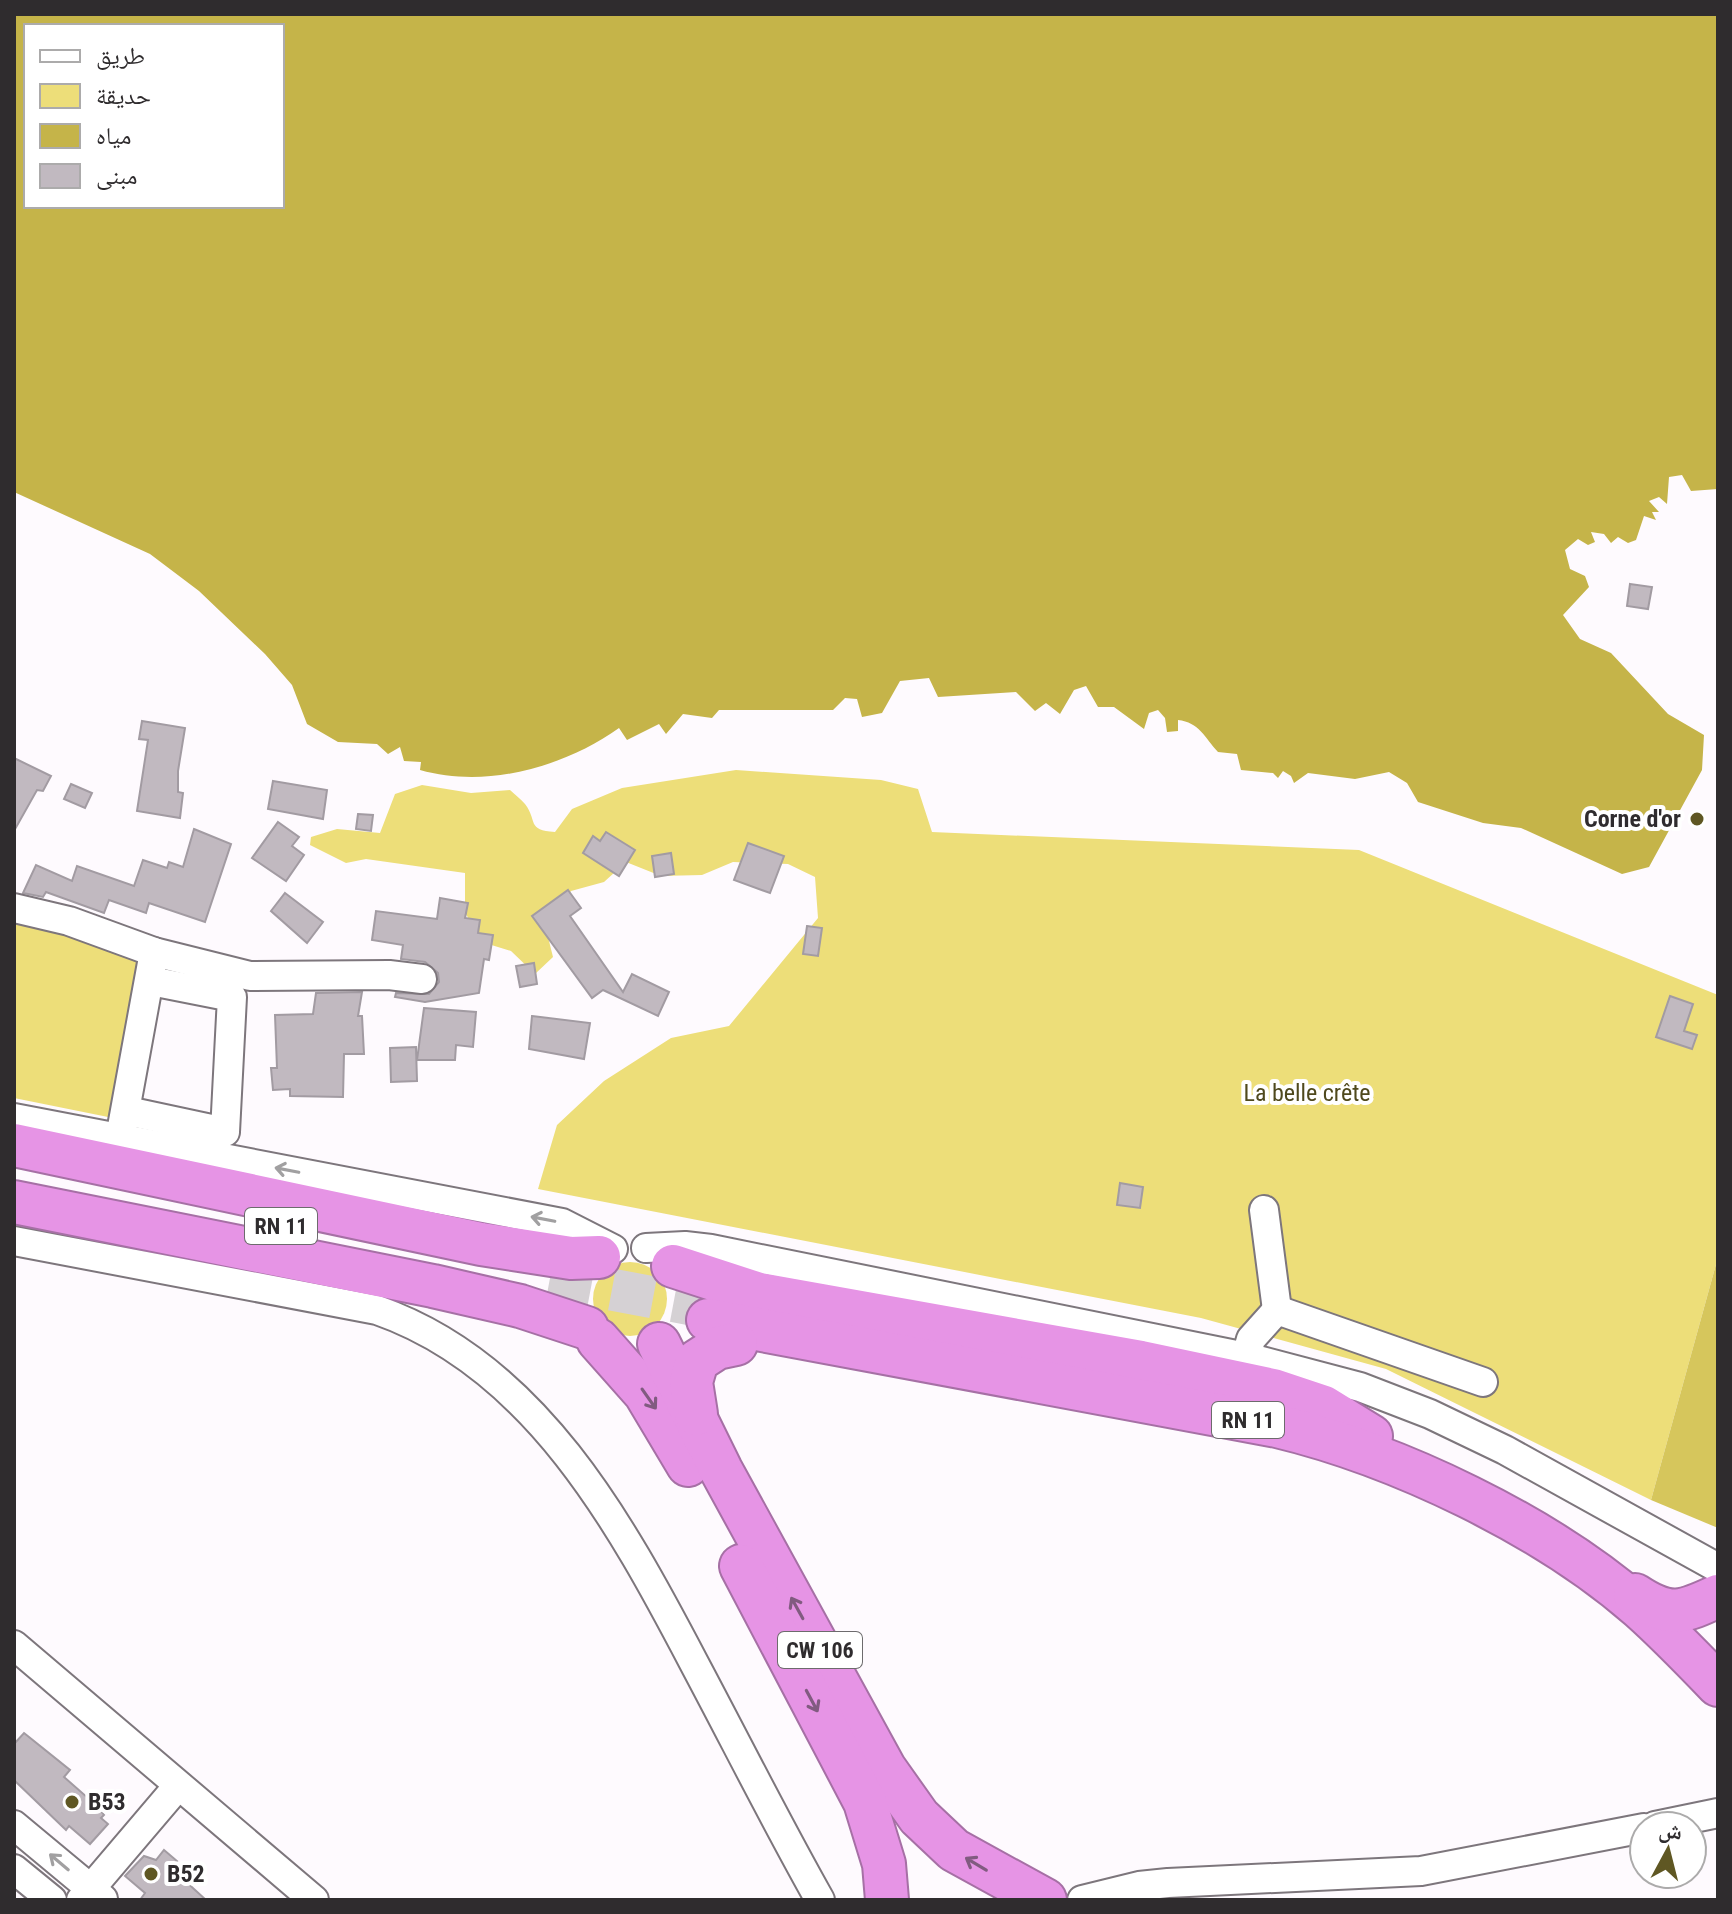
<svg xmlns="http://www.w3.org/2000/svg" width="1732" height="1914" font-family="'Roboto Condensed','Noto Naskh Arabic',sans-serif">
<rect width="100%" height="100%" fill="#fefafe"/>
<g fill="#edde79">
<path d="M736,770L881,780L918,789L932,832L1359,850L1718,995V1257L1651,1500L1386,1369L1201,1318L538,1189L557,1125L604,1081L671,1038L729,1026L818,918L815,877L788,864L733,862L702,875L661,876L626,862L604,882L571,891L552,917L548,937L553,957L535,974L511,951L485,943L465,913V873L366,859L346,863L310,845L311,837L337,829L380,833L395,794L422,785L471,793L510,790C515,795 521,799 525,804C538,821 526,830 555,832L572,809L622,788Z"/>
<polygon points="14,915 146,951 113,1118 14,1098"/>
<circle cx="630" cy="1299" r="37"/>
</g>
<polygon fill="#d6c65c" points="1718,1257 1718,1528 1651,1500"/>
<path fill="#c5b449" fill-rule="evenodd" d="M14,14H1718V489L1691,491L1682,475L1669,477L1667,504L1659,497L1649,501L1659,512H1652L1656,520L1644,516L1636,540L1628,543L1618,537L1611,543L1604,534L1591,532L1595,542L1588,545L1578,539L1565,550L1570,569L1585,576L1589,587L1563,615L1580,639L1611,653L1668,714L1704,735L1702,770L1649,867L1622,874L1521,828L1483,823L1418,802L1407,783L1389,772L1355,779L1308,773L1294,783L1291,776L1283,771L1278,778L1273,773L1241,770L1237,754L1218,752C1205,738 1199,722 1178,720V731L1167,732L1165,718L1158,710L1149,713L1144,729L1114,707H1098L1086,686L1074,690L1060,714L1046,703L1035,711L1016,692L938,697L929,678L900,681L882,713L862,717L857,699L845,698L833,710H719L712,718L683,714L666,734L659,724L627,740L619,728C564,767 487,789 420,770L421,762L404,761L400,747L388,754L377,744L338,742L307,724L292,685L265,654L199,591L150,554L14,492ZM26,26H282V206H26Z"/>
<g fill="#c1b9c0" stroke="#a29ba2" stroke-width="2">
<polygon points="1630,584 1652,587 1648,609 1627,606"/>
<polygon points="142,721 185,728 178,771 178,792 183,793 180,818 137,811 148,740 139,739"/>
<polygon points="14,758 51,776 43,791 37,790 14,831"/>
<polygon points="273,781 327,790 323,819 268,809"/>
<polygon points="71,784 92,793 85,808 64,799"/>
<polygon points="358,814 373,815 371,831 356,829"/>
<polygon points="278,822 299,837 292,846 304,855 286,881 252,858"/>
<polygon points="194,829 231,844 205,922 149,903 146,913 109,900 104,913 46,892 43,897 23,893 36,865 72,881 77,866 134,886 143,860 167,868 169,862 183,867"/>
<polygon points="606,832 635,850 619,876 583,853 593,836 600,841"/>
<polygon points="748,843 784,856 770,893 734,880"/>
<polygon points="671,853 674,874 655,877 652,856"/>
<polygon points="568,890 581,908 570,916 623,992 632,974 669,992 658,1016 603,990 592,998 532,916"/>
<polygon points="285,893 323,922 307,943 271,911"/>
<polygon points="440,898 468,903 465,918 480,920 478,933 493,935 489,960 484,959 479,993 425,1002 395,997 396,993 429,994 439,982 438,973 425,962 401,959 403,945 372,940 376,911 437,919"/>
<polygon points="807,926 822,928 818,956 803,954"/>
<polygon points="534,963 537,984 520,987 516,966"/>
<polygon points="362,992 358,1016 362,1016 364,1054 344,1054 343,1097 290,1096 290,1089 273,1090 271,1068 277,1068 275,1015 313,1014 316,993"/>
<polygon points="1670,996 1693,1004 1684,1031 1697,1035 1692,1049 1656,1037"/>
<polygon points="424,1008 476,1012 473,1047 456,1045 455,1060 417,1060"/>
<polygon points="532,1016 590,1023 584,1059 529,1049"/>
<polygon points="416,1047 417,1081 391,1082 390,1048"/>
<polygon points="1120,1183 1143,1187 1140,1208 1117,1205"/>
<polygon points="24,1733 70,1770 64,1777 89,1799 95,1793 107,1804 101,1811 104,1815 101,1818 108,1824 90,1844 69,1826 66,1830 14,1780 14,1744"/>
<polygon points="164,1850 177,1861 171,1868 206,1900 140,1900 145,1893 125,1876 144,1856 156,1860"/>
</g>
<g fill="none" stroke-linecap="round" stroke-linejoin="round">
<polyline stroke="#d5d1d4" stroke-width="42" stroke-dasharray="42 21" stroke-linecap="butt" points="550,1278 710,1308"/>
<defs>
<g id="minor">
<polyline points="14,908 69,921 154,952 120,1138"/>
<polyline points="154,952 250,976 389,975 422,979"/>
<polyline points="127,1111 225,1132 232,997 151,981"/>
<polyline points="14,1118 562,1223 613,1249"/>
<polyline points="1264,1210 1277,1310"/>
<path d="M14,1241L377,1310C535,1365 621,1524 694,1663C736,1742 776,1822 820,1900"/>
<polyline points="646,1248 685,1246 711,1249 1246,1357 1360,1387 1430,1414 1505,1450 1718,1568"/>
<polyline points="1277,1310 1483,1382"/>
<polyline points="1246,1357 1251,1339 1277,1310"/>
<polyline points="14,1645 314,1900"/>
<polyline points="14,1825 103,1899"/>
<polyline points="1655,1826 1718,1813"/>
<polyline points="14,1869 52,1900"/>
<polyline points="81,1900 178,1786"/>
<polyline points="1082,1900 1139,1886 1168,1883 1421,1871 1644,1828"/>
</g>
<g id="highway">
<polyline points="14,1145 481,1244 571,1258 599,1257"/>
<polyline points="14,1202 433,1286 520,1306 587,1328"/>
<polyline points="673,1266 759,1294 1141,1362 1273,1390 1324,1407 1371,1436"/>
<path d="M708,1320L1277,1426C1398,1455 1545,1525 1640,1608C1667,1632 1693,1659 1718,1685"/>
<polyline points="598,1340 645,1393 688,1465"/>
<polyline points="659,1344 721,1470 885,1769 919,1817 954,1850 1045,1900"/>
<polyline points="696,1414 691,1382 697,1361 717,1348 736,1344"/>
<polyline points="741,1566 865,1802 884,1864 887,1900"/>
<path d="M1635,1595C1670,1618 1682,1613 1718,1596"/>
</g>
</defs>
<use href="#minor" stroke="#7d767c" stroke-width="32"/>
<use href="#highway" stroke="#a670a5" stroke-width="46"/>
<use href="#minor" stroke="#fff" stroke-width="28"/>
<use href="#highway" stroke="#e694e5" stroke-width="42"/>
</g>
<defs><path id="oneway-shaft" d="M-6 0H5M1.5-3L5.5 0L1.5 3" fill="none" stroke-width="1.6" stroke-linecap="round" stroke-linejoin="round" transform="scale(2)"/></defs>
<g stroke="#a1a0a1">
<use href="#oneway-shaft" transform="translate(287 1170) rotate(-169)"/>
<use href="#oneway-shaft" transform="translate(543 1219) rotate(-169)"/>
<use href="#oneway-shaft" transform="translate(59 1862) rotate(-140)"/>
</g>
<g stroke="#815b80">
<use href="#oneway-shaft" transform="translate(649 1399) rotate(55)"/>
<use href="#oneway-shaft" transform="translate(797 1608) rotate(-119)"/>
<use href="#oneway-shaft" transform="translate(812 1701) rotate(62)"/>
<use href="#oneway-shaft" transform="translate(976 1864) rotate(-149)"/>
</g>
<g fill="#5f5723" stroke="#fff" stroke-width="3">
<circle cx="1697" cy="819" r="8"/>
<circle cx="72" cy="1802" r="8"/>
<circle cx="151" cy="1874" r="8"/>
</g>
<g text-anchor="middle" stroke-width="8" stroke-linejoin="round" paint-order="stroke">
<g fill="#fff" stroke="#6d6b6d" stroke-width="2">
<rect x="245" y="1208" width="72" height="36" rx="6"/>
<rect x="1212" y="1402" width="72" height="36" rx="6"/>
<rect x="778" y="1632" width="84" height="36" rx="6"/>
</g>
<g font-size="22" font-weight="bold" fill="#2f2c2e">
<text x="281" y="1234">RN 11</text>
<text x="1248" y="1428">RN 11</text>
<text x="820" y="1658">CW 106</text>
</g>
<g font-size="24" font-weight="bold" fill="#2f2c2e" stroke="#fff" text-anchor="start">
<text x="1681" y="827" text-anchor="end">Corne d'or</text>
<text x="88" y="1810">B53</text>
<text x="167" y="1882">B52</text>
</g>
<g font-size="24" fill="#4f491d" stroke="#fff">
<text x="1307" y="1101">La belle crête</text>
</g>
</g>
<rect width="1732" height="1914" fill="none" stroke="#2f2c2e" stroke-width="32"/>
<rect x="24" y="24" width="260" height="184" fill="#ffffff" stroke="#acabab" stroke-width="2"/>
<rect x="40" y="50" width="40" height="12" fill="#ffffff" stroke="#acabab" stroke-width="2"/>
<text x="96" y="64" font-size="24" fill="#2f2c2e">طريق</text>
<rect x="40" y="84" width="40" height="24" fill="#edde79" stroke="#acabab" stroke-width="2"/>
<text x="96" y="104" font-size="24" fill="#2f2c2e">حديقة</text>
<rect x="40" y="124" width="40" height="24" fill="#c5b449" stroke="#acabab" stroke-width="2"/>
<text x="96" y="144" font-size="24" fill="#2f2c2e">مياه</text>
<rect x="40" y="164" width="40" height="24" fill="#c1b9c0" stroke="#acabab" stroke-width="2"/>
<text x="96" y="184" font-size="24" fill="#2f2c2e">مبنى</text>
<g transform="translate(1668 1850) rotate(7)"><circle r="38" fill="#ffffff" stroke="#acabab" stroke-width="2"/>
<path d="M0-6L14 30L0 20L-14 30Z" fill="#5f5723"/>
<text y="-12" font-size="22" font-weight="bold" text-anchor="middle" fill="#2f2c2e">ش</text>
</g>
</svg>
